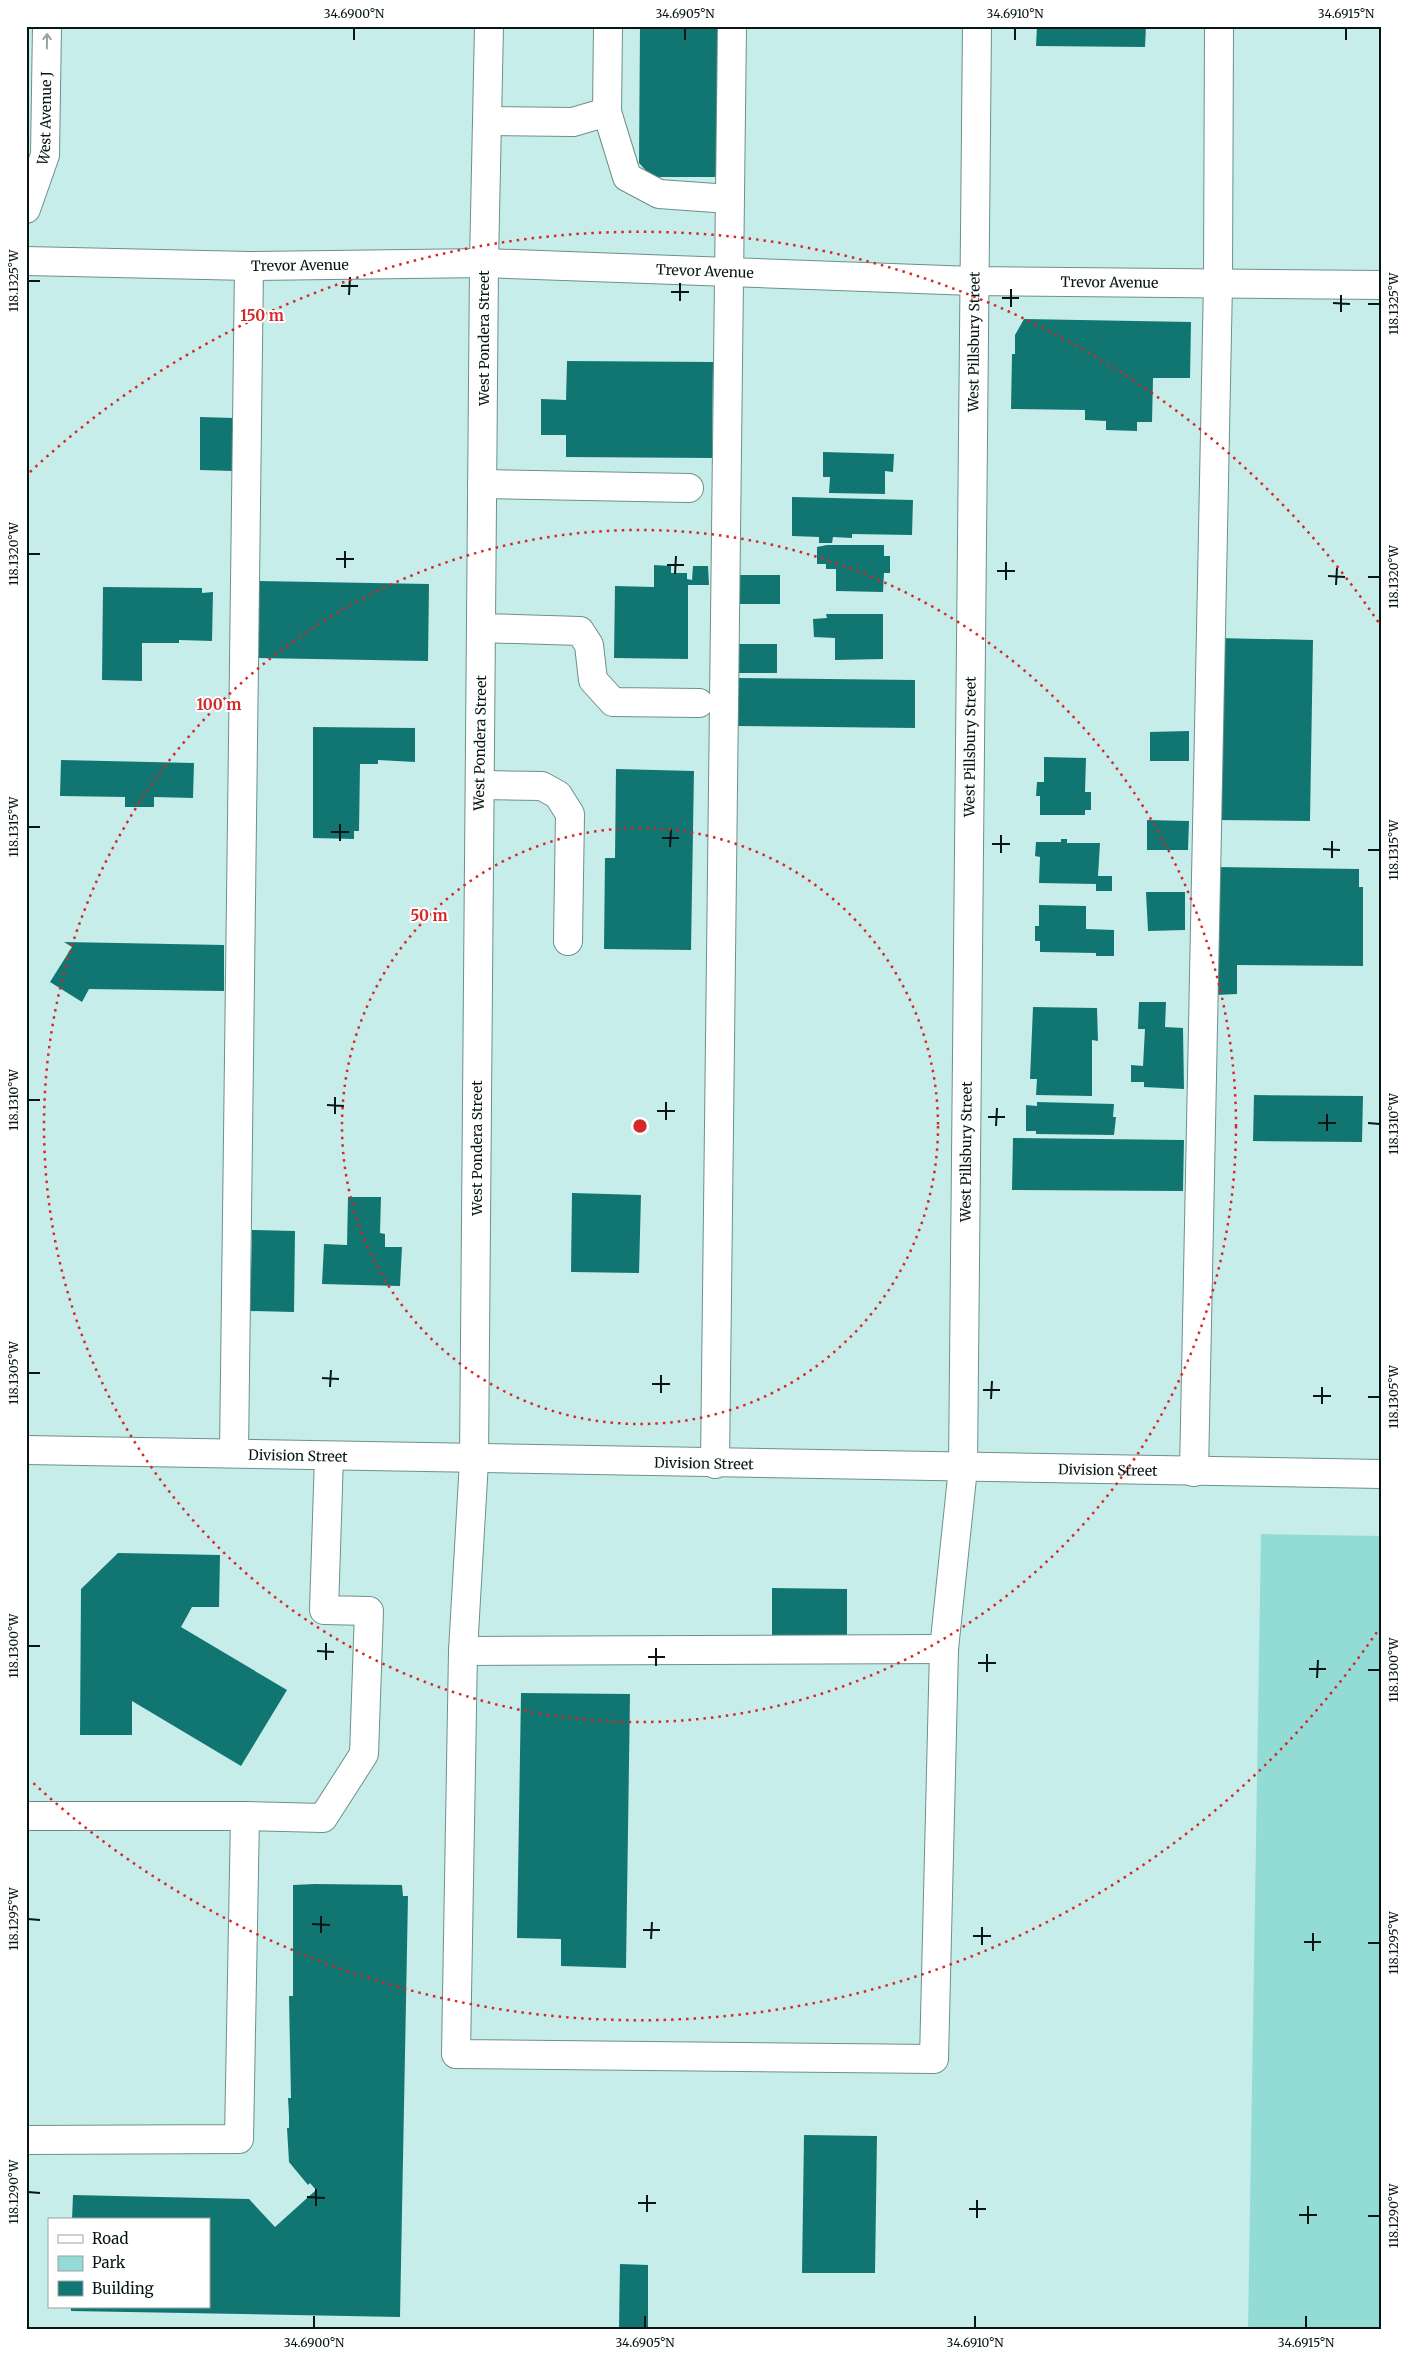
<svg xmlns="http://www.w3.org/2000/svg" width="1408" height="2356" font-family="Merriweather,serif">
<rect width="100%" height="100%" fill="#c7edea"/>
<polygon fill="#93dcd6" points="1261,1534 1382,1536 1382,2330 1248,2330"/>
<g fill="#117672">
<polygon points="640,26 718,26 717,177 652,177 639,163"/>
<polygon points="1037,26 1146,26 1145,47 1036,46"/>
<polygon points="1024,319 1191,322 1190,378 1153,378 1152,422 1137,422 1137,431 1106,430 1106,421 1085,420 1085,410 1011,409 1012,354 1015,354 1015,335"/>
<polygon points="567,361 713,362 712,458 566,457 566,435 541,435 541,399 566,400"/>
<polygon points="200,417 234,418 233,471 200,470"/>
<polygon points="823,452 894,454 893,472 885,471 885,494 829,493 830,477 823,477"/>
<polygon points="792,497 913,500 912,535 852,534 852,538 833,537 832,543 819,543 819,537 792,536"/>
<polygon points="827,545 884,545 884,556 890,556 890,573 884,573 883,592 836,591 836,569 826,569 826,564 817,564 817,547"/>
<polygon points="654,565 671,566 671,573 687,573 687,579 692,580 693,566 708,566 709,585 688,585 688,659 614,658 615,586 654,587"/>
<rect x="740" y="575" width="40" height="29"/>
<polygon points="258,581 429,584 428,661 257,658"/>
<polygon points="103,587 202,588 202,593 213,592 212,641 179,640 179,643 142,643 142,681 102,680"/>
<polygon points="826,614 883,614 883,659 835,660 835,638 814,637 813,619 827,618"/>
<polygon points="1217,638 1313,640 1310,821 1215,820"/>
<rect x="738" y="644" width="39" height="29"/>
<polygon points="737,678 915,680 915,728 736,726"/>
<polygon points="313,727 415,728 415,762 378,760 378,764 360,764 359,831 354,831 354,839 313,838"/>
<polygon points="1189,731 1189,761 1150,761 1150,732"/>
<polygon points="1044,757 1086,758 1085,792 1091,792 1091,810 1085,810 1085,815 1040,815 1040,796 1036,796 1037,782 1044,782"/>
<polygon points="61,760 194,763 193,798 154,797 154,807 125,807 125,797 60,796"/>
<polygon points="616,769 694,771 691,950 604,949 605,858 615,858"/>
<polygon points="1147,820 1189,821 1188,850 1147,850"/>
<polygon points="1061,839 1067,839 1067,843 1100,843 1098,876 1112,876 1112,891 1096,891 1096,884 1039,883 1040,857 1035,856 1036,842 1061,842"/>
<polygon points="1214,867 1359,869 1359,887 1363,887 1363,966 1237,965 1237,994 1216,995 1216,963 1219,963 1219,958 1213,958"/>
<polygon points="1146,892 1185,892 1185,930 1148,931"/>
<polygon points="1039,905 1086,906 1086,929 1114,930 1114,956 1096,956 1096,953 1040,952 1040,941 1035,941 1035,926 1039,926"/>
<polygon points="64,942 224,945 224,991 89,989 82,1002 50,982 72,947"/>
<polygon points="1139,1002 1166,1002 1165,1027 1183,1028 1184,1089 1144,1087 1144,1082 1131,1082 1131,1065 1143,1066 1145,1029 1138,1029"/>
<polygon points="1033,1007 1097,1008 1098,1041 1092,1040 1092,1096 1036,1095 1037,1079 1030,1079"/>
<polygon points="1254,1095 1363,1096 1362,1142 1253,1141"/>
<polygon points="1037,1102 1114,1104 1113,1117 1116,1117 1114,1135 1036,1134 1036,1131 1026,1131 1026,1105 1037,1106"/>
<polygon points="1013,1138 1184,1140 1183,1191 1012,1190"/>
<polygon points="572,1193 641,1195 639,1273 571,1272"/>
<polygon points="348,1197 381,1197 380,1233 385,1234 385,1247 402,1247 400,1286 322,1284 324,1244 347,1245"/>
<polygon points="252,1230 295,1231 294,1312 250,1311"/>
<polygon points="118,1553 220,1555 219,1607 192,1607 181,1627 287,1690 241,1766 132,1701 132,1735 80,1735 81,1589"/>
<polygon points="772,1588 847,1589 847,1645 772,1644"/>
<polygon points="521,1693 630,1694 626,1968 561,1966 561,1939 517,1938"/>
<polygon points="315,1884 402,1885 403,1896 408,1896 400,2317 71,2311 71,2307 209,2307 209,2220 72,2220 73,2195 249,2199 275,2227 316,2190 310,2183 308,2185 289,2162 287,2128 289,2128 289,2116 288,2098 291,2098 289,1996 293,1996 293,1885"/>
<polygon points="804,2135 877,2136 875,2273 802,2273"/>
<polygon points="620,2264 648,2265 648,2330 619,2330"/>
</g>
<g fill="none" stroke-linecap="round" stroke-linejoin="round">
<defs>
<g id="minor">
<path id="s1" d="M489,26L484,263L474,1461L463,1651L456,2054L934,2059L944,1649L963,1468L977,26"/>
<polyline points="607,112 627,177 659,194 729,199"/>
<polyline points="487,121 573,122 607,112 608,26"/>
<path id="s2" d="M26,261L249,266L484,263L973,281L1382,285"/>
<polyline points="482,484 689,488"/>
<polyline points="481,628 580,631 589,645 593,680 613,702 699,703"/>
<polyline points="480,785 542,786 558,795 570,814 568,941"/>
<polyline points="234,1453 249,266"/>
<polyline points="715,1464 732,26"/>
<polyline points="1194,1472 1218,283 1219,26"/>
<polyline points="463,1651 944,1649"/>
<polyline points="26,1816 245,1816 239,2139 26,2140"/>
<polyline points="245,1816 323,1818 364,1754 369,1611 324,1610 329,1457"/>
</g>
<g id="major">
<path id="s3" d="M26,209L45,155L47,26"/>
<path id="s4" d="M26,1450C478,1460 930,1468 1382,1474"/>
</g>
</defs>
<use href="#minor" stroke="#6c908d" stroke-width="30"/>
<use href="#major" stroke="#6c908d" stroke-width="30"/>
<use href="#minor" stroke="#fff" stroke-width="28"/>
<use href="#major" stroke="#fff" stroke-width="28"/>
</g>
<defs><path id="oneway-shaft" d="M-6 0H5M1.5-3L5.5 0L1.5 3" fill="none" stroke-width="1.6" stroke-linecap="round" stroke-linejoin="round" transform="scale(1.25)"/></defs>
<use stroke="#9ca1a1" href="#oneway-shaft" transform="translate(47 41) rotate(-89)"/>
<path fill="none" stroke="#081514" stroke-width="2" d="M354,40V28M685,40V28M1015,40V28M1346,40V28M28,281H40M341,286H358M671,292H689M349,295L350,277M1002,298H1019M680,301V283M1333,303L1350,304M1368,304H1380M1011,307V289M1341,312V295M28,554H40M336,559H354M667,565H684M345,568V551M997,571H1015M675,574L676,556M1328,576L1345,577M1368,577H1380M1006,580V562M1336,585L1337,568M28,827H40M331,832H349M662,838H679M340,841V824M992,844H1010M670,847L671,829M1323,849L1340,850M1368,850H1380M1001,853V835M1332,858V841M28,1100H40M327,1105L344,1106M657,1111H675M335,1114V1097M988,1117H1005M666,1120V1102M1318,1123H1336M1368,1123L1380,1124M996,1126L997,1108M1327,1131V1114M28,1373H40M322,1378L339,1379M652,1384H670M330,1387L331,1370M983,1390H1000M661,1393V1375M1313,1396H1331M1368,1397H1380M991,1399L992,1381M1322,1404V1387M28,1646H40M317,1651L334,1652M648,1657H665M326,1660V1643M978,1663H996M656,1666V1648M1309,1669H1326M1368,1670H1380M987,1672V1654M1317,1678L1318,1660M28,1919L40,1920M312,1924L330,1925M643,1930H660M321,1933V1916M973,1936H991M651,1939L652,1922M1304,1942H1321M1368,1943H1380M982,1945V1927M1313,1951V1933M28,2192L40,2193M307,2197L325,2198M638,2203H656M316,2206V2189M969,2209H986M647,2212V2195M1299,2215H1317M1368,2216H1380M977,2218V2200M1308,2224V2206M314,2328V2316M645,2328V2316M975,2328V2316M1306,2328V2316"/>
<g fill="none" stroke="#d62828" stroke-width="2.5" stroke-dasharray="2.5 5">
<circle cx="640" cy="1126" r="298"/>
<circle cx="640" cy="1126" r="596"/>
<path d="M1381 1626A894 894 0 0 1 30 1780M30 472A894 894 0 0 1 1381 626"/>
</g>
<g text-anchor="middle" stroke-width="4" stroke-linejoin="round" paint-order="stroke">
<g font-size="14" fill="#081514" stroke="#fff">
<text dy="5" stroke="none"><textPath href="#s3" startOffset="94">West Avenue J</textPath></text>
<text dy="5" stroke="none"><textPath href="#s2" startOffset="274">Trevor Avenue</textPath></text>
<text dy="5" stroke="none"><textPath href="#s2" startOffset="679">Trevor Avenue</textPath></text>
<text dy="5" stroke="none"><textPath href="#s2" startOffset="1084">Trevor Avenue</textPath></text>
<text transform="translate(484 338) rotate(-90)" y="5">West Pondera Street</text>
<text dy="5" stroke="none"><textPath href="#s1" startOffset="4225">West Pillsbury Street</textPath></text>
<text transform="translate(480 743) rotate(-89)" y="5">West Pondera Street</text>
<text dy="5" stroke="none"><textPath href="#s1" startOffset="3820">West Pillsbury Street</textPath></text>
<text transform="translate(477 1148) rotate(-90)" y="5">West Pondera Street</text>
<text dy="5" stroke="none"><textPath href="#s1" startOffset="3415">West Pillsbury Street</textPath></text>
<text dy="5" stroke="none"><textPath href="#s4" startOffset="272">Division Street</textPath></text>
<text dy="5" stroke="none"><textPath href="#s4" startOffset="678">Division Street</textPath></text>
<text dy="5" stroke="none"><textPath href="#s4" startOffset="1082">Division Street</textPath></text>
</g>
</g>
<circle cx="640" cy="1126" r="8" fill="#d62828" stroke="#fff" stroke-width="2.5"/>
<g font-size="15" text-anchor="middle" font-weight="bold" fill="#d62828" stroke="#fff" stroke-width="4" stroke-linejoin="round" paint-order="stroke">
<text x="262" y="321">150 m</text>
<text x="219" y="710">100 m</text>
<text x="429" y="921">50 m</text>
</g>
<rect width="1408" height="2356" fill="none" stroke="#ffffff" stroke-width="55"/>
<rect x="48" y="2218" width="162" height="90" fill="#ffffff" stroke="#9ca1a1"/>
<rect x="58" y="2235" width="25" height="8" fill="#ffffff" stroke="#9ca1a1"/>
<text x="92" y="2244" font-size="15" fill="#081514">Road</text>
<rect x="58" y="2256" width="25" height="15" fill="#93dcd6" stroke="#9ca1a1"/>
<text x="92" y="2268" font-size="15" fill="#081514">Park</text>
<rect x="58" y="2281" width="25" height="15" fill="#117672" stroke="#9ca1a1"/>
<text x="92" y="2294" font-size="15" fill="#081514">Building</text>
<rect x="28" y="28" width="1352" height="2300" fill="none" stroke="#081514" stroke-width="2"/>
<g font-size="12" text-anchor="middle" fill="#081514">
<text x="354" y="18">34.6900°N</text>
<text x="685" y="18">34.6905°N</text>
<text x="1015" y="18">34.6910°N</text>
<text x="1346" y="18">34.6915°N</text>
<text transform="translate(14 281) rotate(-90)" y="4">118.1325°W</text>
<text transform="translate(1394 304) rotate(-90)" y="4">118.1325°W</text>
<text transform="translate(14 554) rotate(-90)" y="4">118.1320°W</text>
<text transform="translate(1394 577) rotate(-90)" y="4">118.1320°W</text>
<text transform="translate(14 827) rotate(-90)" y="4">118.1315°W</text>
<text transform="translate(1394 850) rotate(-90)" y="4">118.1315°W</text>
<text transform="translate(14 1100) rotate(-90)" y="4">118.1310°W</text>
<text transform="translate(1394 1124) rotate(-90)" y="4">118.1310°W</text>
<text transform="translate(14 1373) rotate(-90)" y="4">118.1305°W</text>
<text transform="translate(1394 1397) rotate(-90)" y="4">118.1305°W</text>
<text transform="translate(14 1646) rotate(-90)" y="4">118.1300°W</text>
<text transform="translate(1394 1670) rotate(-90)" y="4">118.1300°W</text>
<text transform="translate(14 1919) rotate(-90)" y="4">118.1295°W</text>
<text transform="translate(1394 1943) rotate(-90)" y="4">118.1295°W</text>
<text transform="translate(14 2192) rotate(-90)" y="4">118.1290°W</text>
<text transform="translate(1394 2216) rotate(-90)" y="4">118.1290°W</text>
<text x="314" y="2347">34.6900°N</text>
<text x="645" y="2347">34.6905°N</text>
<text x="975" y="2347">34.6910°N</text>
<text x="1306" y="2347">34.6915°N</text>
</g>
</svg>
